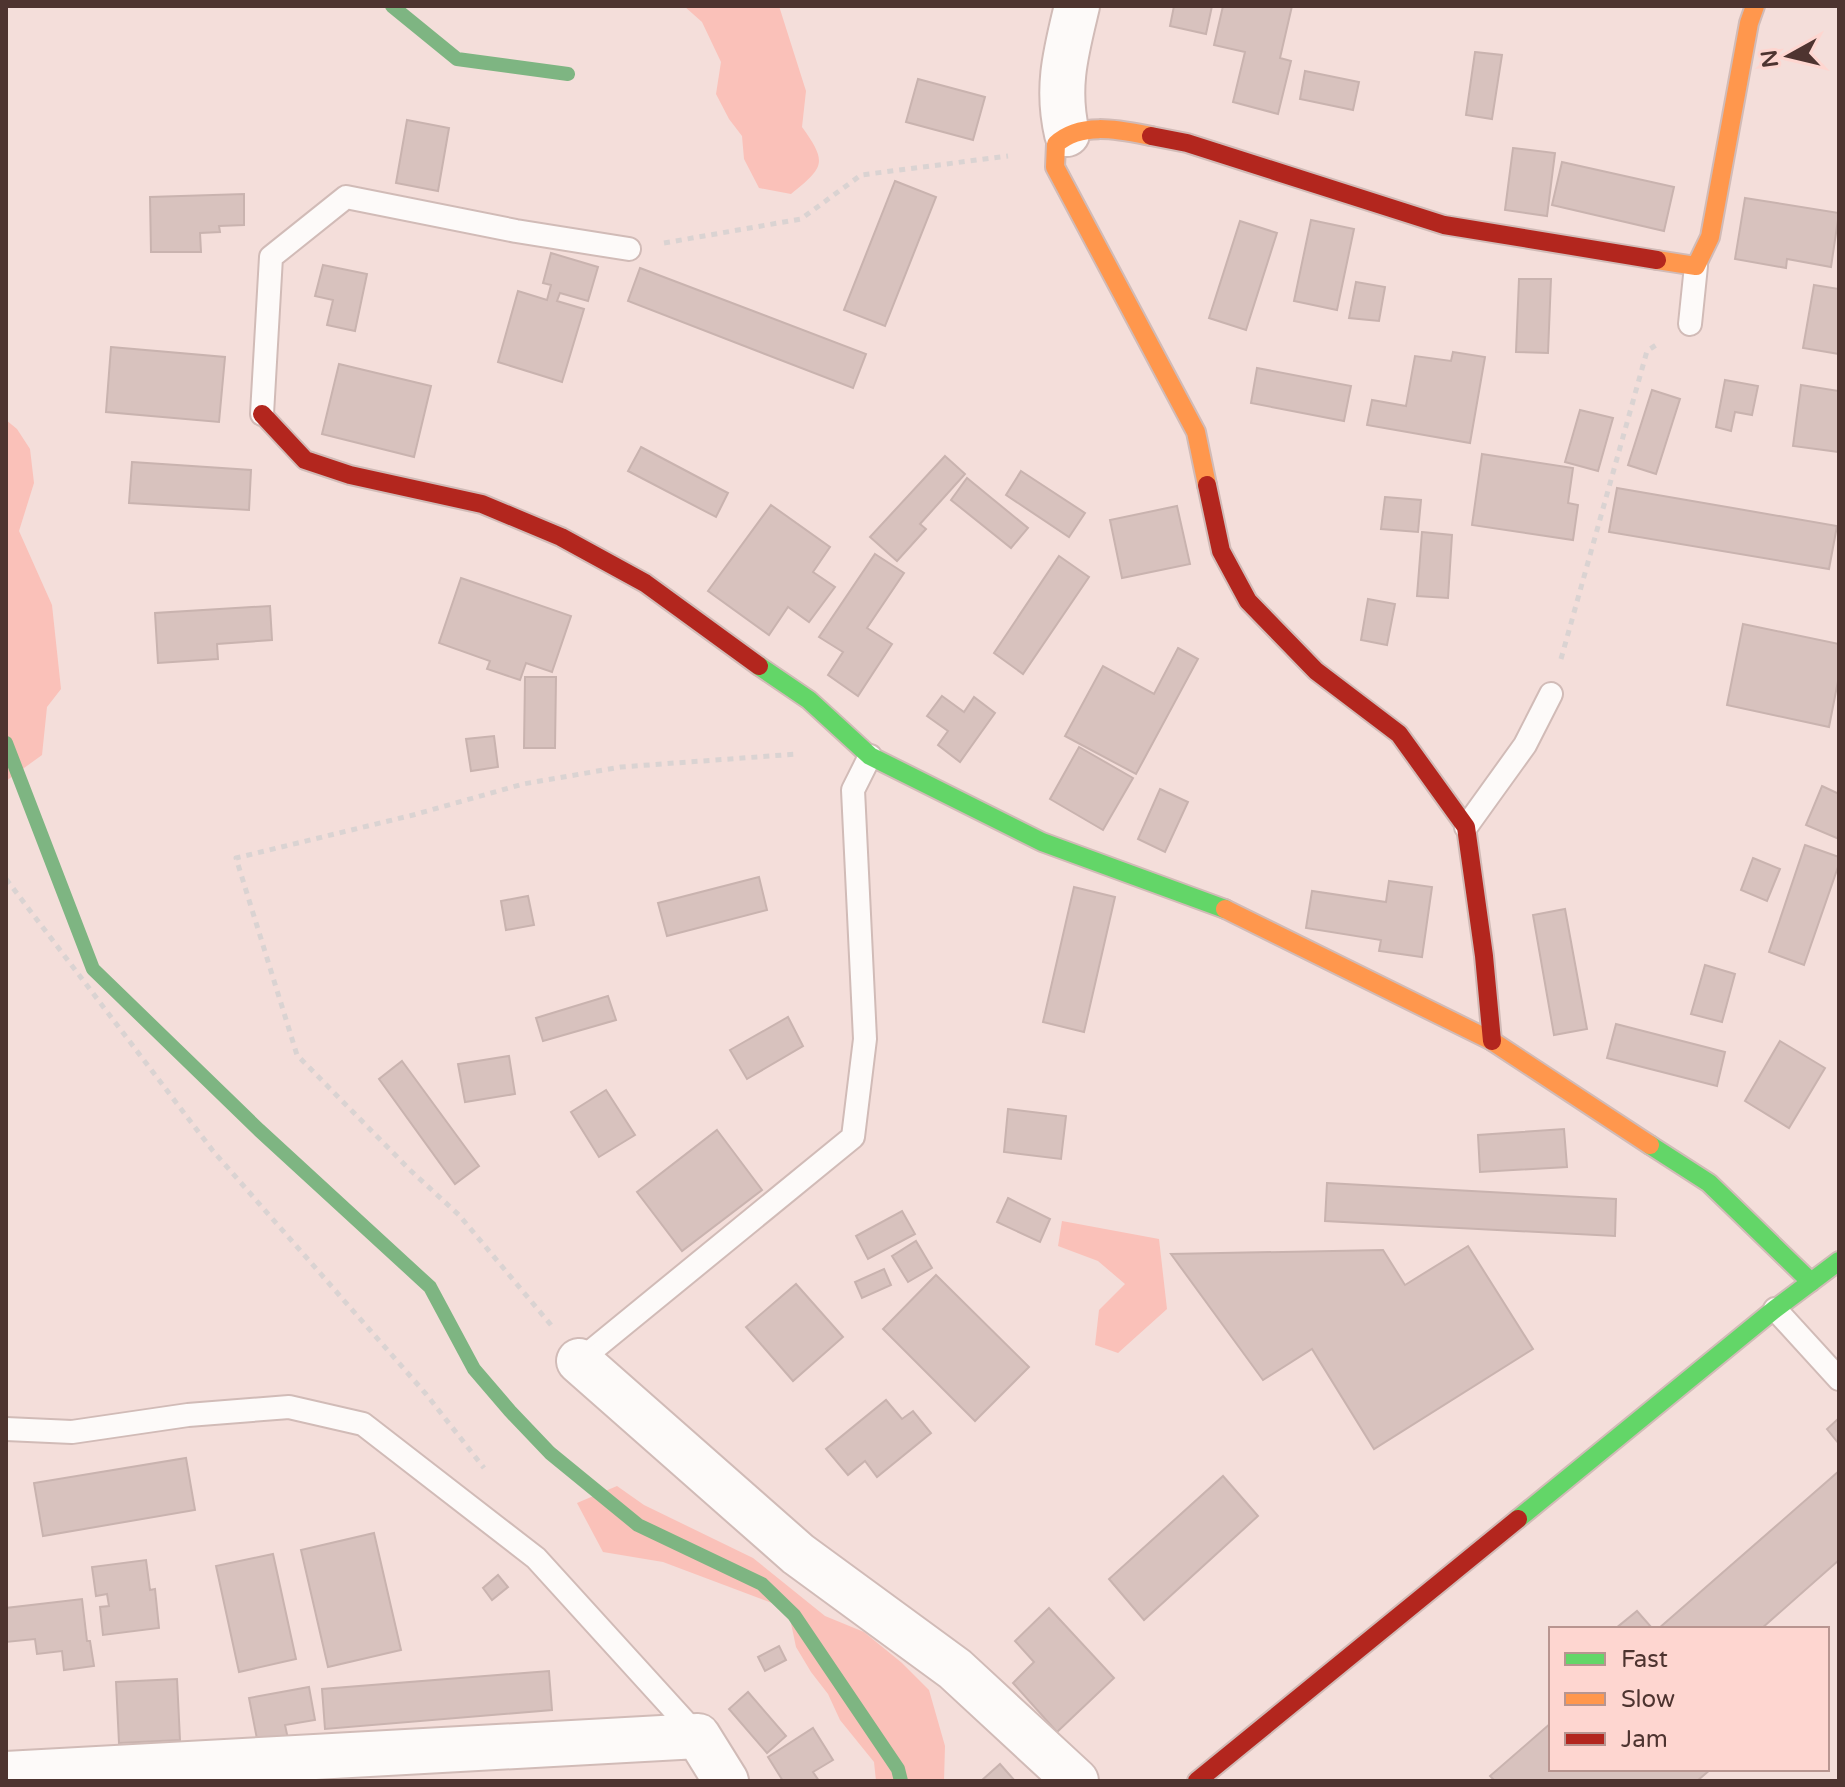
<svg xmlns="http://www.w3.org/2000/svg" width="1845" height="1787" font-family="'Varela Round',sans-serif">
<rect width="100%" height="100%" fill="#f4deda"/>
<g fill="#fac1b9">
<path d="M684,6H779L806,91L802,127C828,163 824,167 791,194L759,188L744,159L742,136L729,119L716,94L721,62L702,22Z"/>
<polygon points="6,420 17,429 30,449 34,483 19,531 52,605 61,689 47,707 42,755 6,781"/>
<polygon points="1062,1221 1159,1239 1167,1309 1118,1353 1095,1345 1099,1310 1125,1284 1098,1261 1058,1246"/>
<polygon points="617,1486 644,1505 753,1558 825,1616 864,1632 902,1663 929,1690 945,1746 944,1781 876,1781 874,1762 840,1720 828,1694 811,1672 796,1647 788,1609 663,1562 603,1552 577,1503"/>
</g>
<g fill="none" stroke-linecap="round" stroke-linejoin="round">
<g stroke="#7eb582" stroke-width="14">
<polyline points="392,6 457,59 568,74"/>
<polyline points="6,743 93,969 259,1130 430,1287 474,1369 510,1411 550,1453 638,1525 762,1584 794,1615 898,1769 901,1781"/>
</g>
</g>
<g fill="#d8c2be" stroke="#c9b3af" stroke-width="2">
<polygon points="1174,6 1212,6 1206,34 1170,26"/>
<polygon points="1223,6 1292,6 1280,58 1291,61 1278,114 1233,102 1245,52 1214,45"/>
<polygon points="1475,52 1502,55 1492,119 1466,115"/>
<polygon points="1305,71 1359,82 1353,110 1300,99"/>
<polygon points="918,79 985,97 973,140 906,122"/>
<polygon points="407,120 449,128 438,191 396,183"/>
<polygon points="1513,148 1555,153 1547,216 1505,210"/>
<polygon points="1562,162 1674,187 1664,231 1552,205"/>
<polygon points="895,181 936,197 885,326 844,310"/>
<polygon points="244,194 244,225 219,226 220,232 200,233 201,252 151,252 150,197"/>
<polygon points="1745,198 1839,213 1831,267 1787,259 1786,268 1735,259"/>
<polygon points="1311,220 1354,229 1337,310 1294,301"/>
<polygon points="1240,221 1277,233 1246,330 1209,318"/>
<polygon points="551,253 598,267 588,301 560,293 557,301 584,309 562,382 498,362 518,291 547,300 551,285 543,283"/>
<polygon points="323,265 367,274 355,331 327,325 333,300 315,296"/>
<polygon points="640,268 866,354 853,388 628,301"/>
<polygon points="1519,279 1551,279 1548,353 1516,352"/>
<polygon points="1356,282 1385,287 1379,321 1349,318"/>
<polygon points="1814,285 1839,289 1839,354 1803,348"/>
<polygon points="111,347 225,357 219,422 106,412"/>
<polygon points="1453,352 1485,357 1470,443 1367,425 1372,400 1406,406 1415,356 1451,361"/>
<polygon points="339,364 431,386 414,457 322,434"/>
<polygon points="1257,368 1351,386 1344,421 1251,403"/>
<polygon points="1725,380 1758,386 1752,415 1735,412 1731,431 1716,427"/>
<polygon points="1801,385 1839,391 1839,452 1793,446"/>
<polygon points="1652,390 1680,399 1656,474 1628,465"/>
<polygon points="1580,410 1613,418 1598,471 1565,462"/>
<polygon points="641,447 728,493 716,517 628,471"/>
<polygon points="1482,454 1573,468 1568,503 1578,505 1573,540 1472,525"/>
<polygon points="945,456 965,474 920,524 926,529 897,561 870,537"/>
<polygon points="132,462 251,470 249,510 129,503"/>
<polygon points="1021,471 1085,513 1069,537 1006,495"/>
<polygon points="967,478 1028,528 1011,548 951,500"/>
<polygon points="1617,488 1837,526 1829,569 1609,532"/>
<polygon points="1385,497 1421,500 1418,532 1381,529"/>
<polygon points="771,505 830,547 813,572 835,587 809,622 788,607 769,635 708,591"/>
<polygon points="1177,506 1190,564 1122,578 1110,520"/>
<polygon points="1422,532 1452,535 1448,598 1417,596"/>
<polygon points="875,554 904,573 867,628 892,644 858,696 828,675 843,652 819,637"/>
<polygon points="1059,556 1089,577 1023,674 994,653"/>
<polygon points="461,578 571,616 552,672 526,663 520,680 487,669 490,661 439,643"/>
<polygon points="1368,599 1395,604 1387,645 1361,640"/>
<polygon points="270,606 272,640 217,644 218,659 158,663 155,613"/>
<polygon points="1743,624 1839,644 1839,676 1829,727 1727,705"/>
<polygon points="1178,648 1198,659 1136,774 1065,736 1103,666 1154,694"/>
<polygon points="525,677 556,677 555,748 524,748"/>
<polygon points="942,696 964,712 974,697 995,713 960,762 938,745 948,731 927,716"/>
<polygon points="494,736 498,767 471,771 466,739"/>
<polygon points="1079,747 1133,778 1103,830 1050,799"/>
<polygon points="1822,786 1839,794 1839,839 1806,825"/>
<polygon points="1160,789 1188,802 1165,852 1138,839"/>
<polygon points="1805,845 1839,857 1839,864 1804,965 1769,952"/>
<polygon points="1753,858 1780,869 1767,901 1741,890"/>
<polygon points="759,877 767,910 667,936 658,903"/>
<polygon points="1389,881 1432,887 1422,957 1379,951 1381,940 1306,928 1312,891 1386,902"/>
<polygon points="1074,887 1115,897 1084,1032 1043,1022"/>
<polygon points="528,896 534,925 506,930 501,901"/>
<polygon points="1565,909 1587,1029 1554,1035 1533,915"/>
<polygon points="1705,965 1735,974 1722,1022 1691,1014"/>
<polygon points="608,996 616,1020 543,1041 536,1018"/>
<polygon points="788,1017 803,1046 747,1079 730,1050"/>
<polygon points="1616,1024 1725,1052 1717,1086 1607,1058"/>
<polygon points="1780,1041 1825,1068 1789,1128 1745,1101"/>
<polygon points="509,1056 515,1094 465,1102 458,1064"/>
<polygon points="402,1061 479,1166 455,1184 379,1079"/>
<polygon points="606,1090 635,1135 599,1157 571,1112"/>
<polygon points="1008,1109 1066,1116 1061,1159 1004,1152"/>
<polygon points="1564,1129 1567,1167 1480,1172 1478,1135"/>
<polygon points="717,1130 762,1190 682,1251 637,1192"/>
<polygon points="1327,1183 1616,1199 1615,1236 1325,1221"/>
<polygon points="1008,1198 1050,1219 1040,1242 997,1222"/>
<polygon points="902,1211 915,1234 868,1259 856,1236"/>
<polygon points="916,1241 932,1268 908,1282 892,1256"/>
<polygon points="1468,1246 1533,1349 1374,1449 1312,1349 1263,1380 1171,1254 1383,1250 1405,1285"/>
<polygon points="884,1269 891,1285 862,1298 855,1282"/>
<polygon points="936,1275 1029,1367 975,1421 883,1329"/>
<polygon points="796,1284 843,1337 793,1381 746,1327"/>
<polygon points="886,1400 902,1419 913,1411 931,1433 877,1477 865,1461 848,1475 826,1449"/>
<polygon points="1839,1418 1839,1444 1827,1429"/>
<polygon points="186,1458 195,1510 43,1536 34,1483"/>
<polygon points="1839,1471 1839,1560 1761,1629 1658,1629"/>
<polygon points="1223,1476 1258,1516 1144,1620 1109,1579"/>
<polygon points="374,1533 401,1650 328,1667 301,1550"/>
<polygon points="273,1554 296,1659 239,1672 216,1566"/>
<polygon points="146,1560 150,1590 155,1589 159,1628 103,1635 100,1607 109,1606 107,1594 96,1596 92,1567"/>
<polygon points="498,1575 508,1587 492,1600 483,1588"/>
<polygon points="82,1599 87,1641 90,1641 94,1666 64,1670 62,1651 37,1654 35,1639 6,1642 6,1608"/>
<polygon points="1049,1608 1114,1678 1057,1732 1013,1683 1034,1662 1015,1641"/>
<polygon points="1637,1611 1652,1628 1615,1629"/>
<polygon points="779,1646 786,1660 765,1671 758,1657"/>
<polygon points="549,1671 552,1710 325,1729 322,1689"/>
<polygon points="177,1679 180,1740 119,1743 116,1682"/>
<polygon points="309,1687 315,1720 285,1725 288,1739 258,1744 249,1698"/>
<polygon points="748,1692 786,1736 767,1753 729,1709"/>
<polygon points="1551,1723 1551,1769 1711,1769 1697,1781 1495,1781 1490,1776"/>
<polygon points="813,1728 833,1760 813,1772 819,1781 783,1781 768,1757"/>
<polygon points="1000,1764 1015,1781 981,1781"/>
</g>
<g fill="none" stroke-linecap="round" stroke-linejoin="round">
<defs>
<g id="lane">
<polyline points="1690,324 1696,266"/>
<polyline points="262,414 271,257 346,197 516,231 629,249"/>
<polyline points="1466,827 1525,745 1551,694"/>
<polyline points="1775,1309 1839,1379"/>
<polyline points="579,1361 853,1137 865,1039 853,790 870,756"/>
<polyline points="6,1429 72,1432 188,1415 289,1407 363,1424 536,1558 697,1735"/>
</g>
<g id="street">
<path d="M1067,134C1056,87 1066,52 1077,6"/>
<polyline points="579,1361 798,1554 955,1669 1076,1781"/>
<polyline points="6,1774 698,1736 726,1781"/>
</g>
<g id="fast">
<polyline points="759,666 809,700 870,756 1042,842 1225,909"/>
<polyline points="1650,1145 1709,1183 1811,1282"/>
<polyline points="1518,1519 1775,1309 1839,1261"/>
</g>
<g id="slow">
<path d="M1151,136C1120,130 1081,121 1056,144L1055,167L1196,432L1207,485"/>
<polyline points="1657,260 1696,266 1710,237 1749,23 1755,6"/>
<polyline points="1225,909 1492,1041 1650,1145"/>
</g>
<g id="jam">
<polyline points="1151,136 1187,143 1444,225 1657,260"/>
<polyline points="262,414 305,460 350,475 482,504 561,537 645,583 759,666"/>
<polyline points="1207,485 1221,551 1248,601 1316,671 1399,734 1466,827 1484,956 1492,1041"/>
<polyline points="1197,1781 1518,1519"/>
</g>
</defs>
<use href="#lane" stroke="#d1bbb7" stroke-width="26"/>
<use href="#street" stroke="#d1bbb7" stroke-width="48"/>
<use href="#fast" stroke="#d1bbb7" stroke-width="22"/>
<use href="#slow" stroke="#d1bbb7" stroke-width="22"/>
<use href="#jam" stroke="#d1bbb7" stroke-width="22"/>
<g stroke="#dad3d2" stroke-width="5" stroke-dasharray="6 6" stroke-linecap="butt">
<polyline points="664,243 801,219 861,175 1008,156"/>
<polyline points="1561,659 1647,351 1659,343"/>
<polyline points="6,879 213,1151 426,1394 484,1468"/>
<polyline points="551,1325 459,1215 410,1170 297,1055 236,858 413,815 523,784 621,767 797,754"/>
</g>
<use href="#lane" stroke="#fdfaf9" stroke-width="22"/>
<use href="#street" stroke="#fdfaf9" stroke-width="44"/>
<use href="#fast" stroke="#63d668" stroke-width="18"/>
<use href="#slow" stroke="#ff974d" stroke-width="18"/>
<use href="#jam" stroke="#b3261e" stroke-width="18"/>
</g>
<rect width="1845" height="1787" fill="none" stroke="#4e3430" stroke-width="16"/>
<rect x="1549" y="1627" width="280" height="144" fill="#fed6d0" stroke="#b89590" stroke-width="2"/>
<rect x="1565" y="1653" width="40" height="12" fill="#63d668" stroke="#b89590" stroke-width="2"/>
<text x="1621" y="1667" font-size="24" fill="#4e3430">Fast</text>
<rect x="1565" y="1693" width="40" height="12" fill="#ff974d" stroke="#b89590" stroke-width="2"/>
<text x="1621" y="1707" font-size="24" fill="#4e3430">Slow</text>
<rect x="1565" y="1733" width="40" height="12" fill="#b3261e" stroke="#b89590" stroke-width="2"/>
<text x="1621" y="1747" font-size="24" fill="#4e3430">Jam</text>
<g transform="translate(1789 56) rotate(262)" stroke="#fed6d0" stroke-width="6" paint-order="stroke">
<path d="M0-6L14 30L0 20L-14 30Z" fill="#4e3430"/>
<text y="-12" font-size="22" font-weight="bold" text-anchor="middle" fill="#4e3430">N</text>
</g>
</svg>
